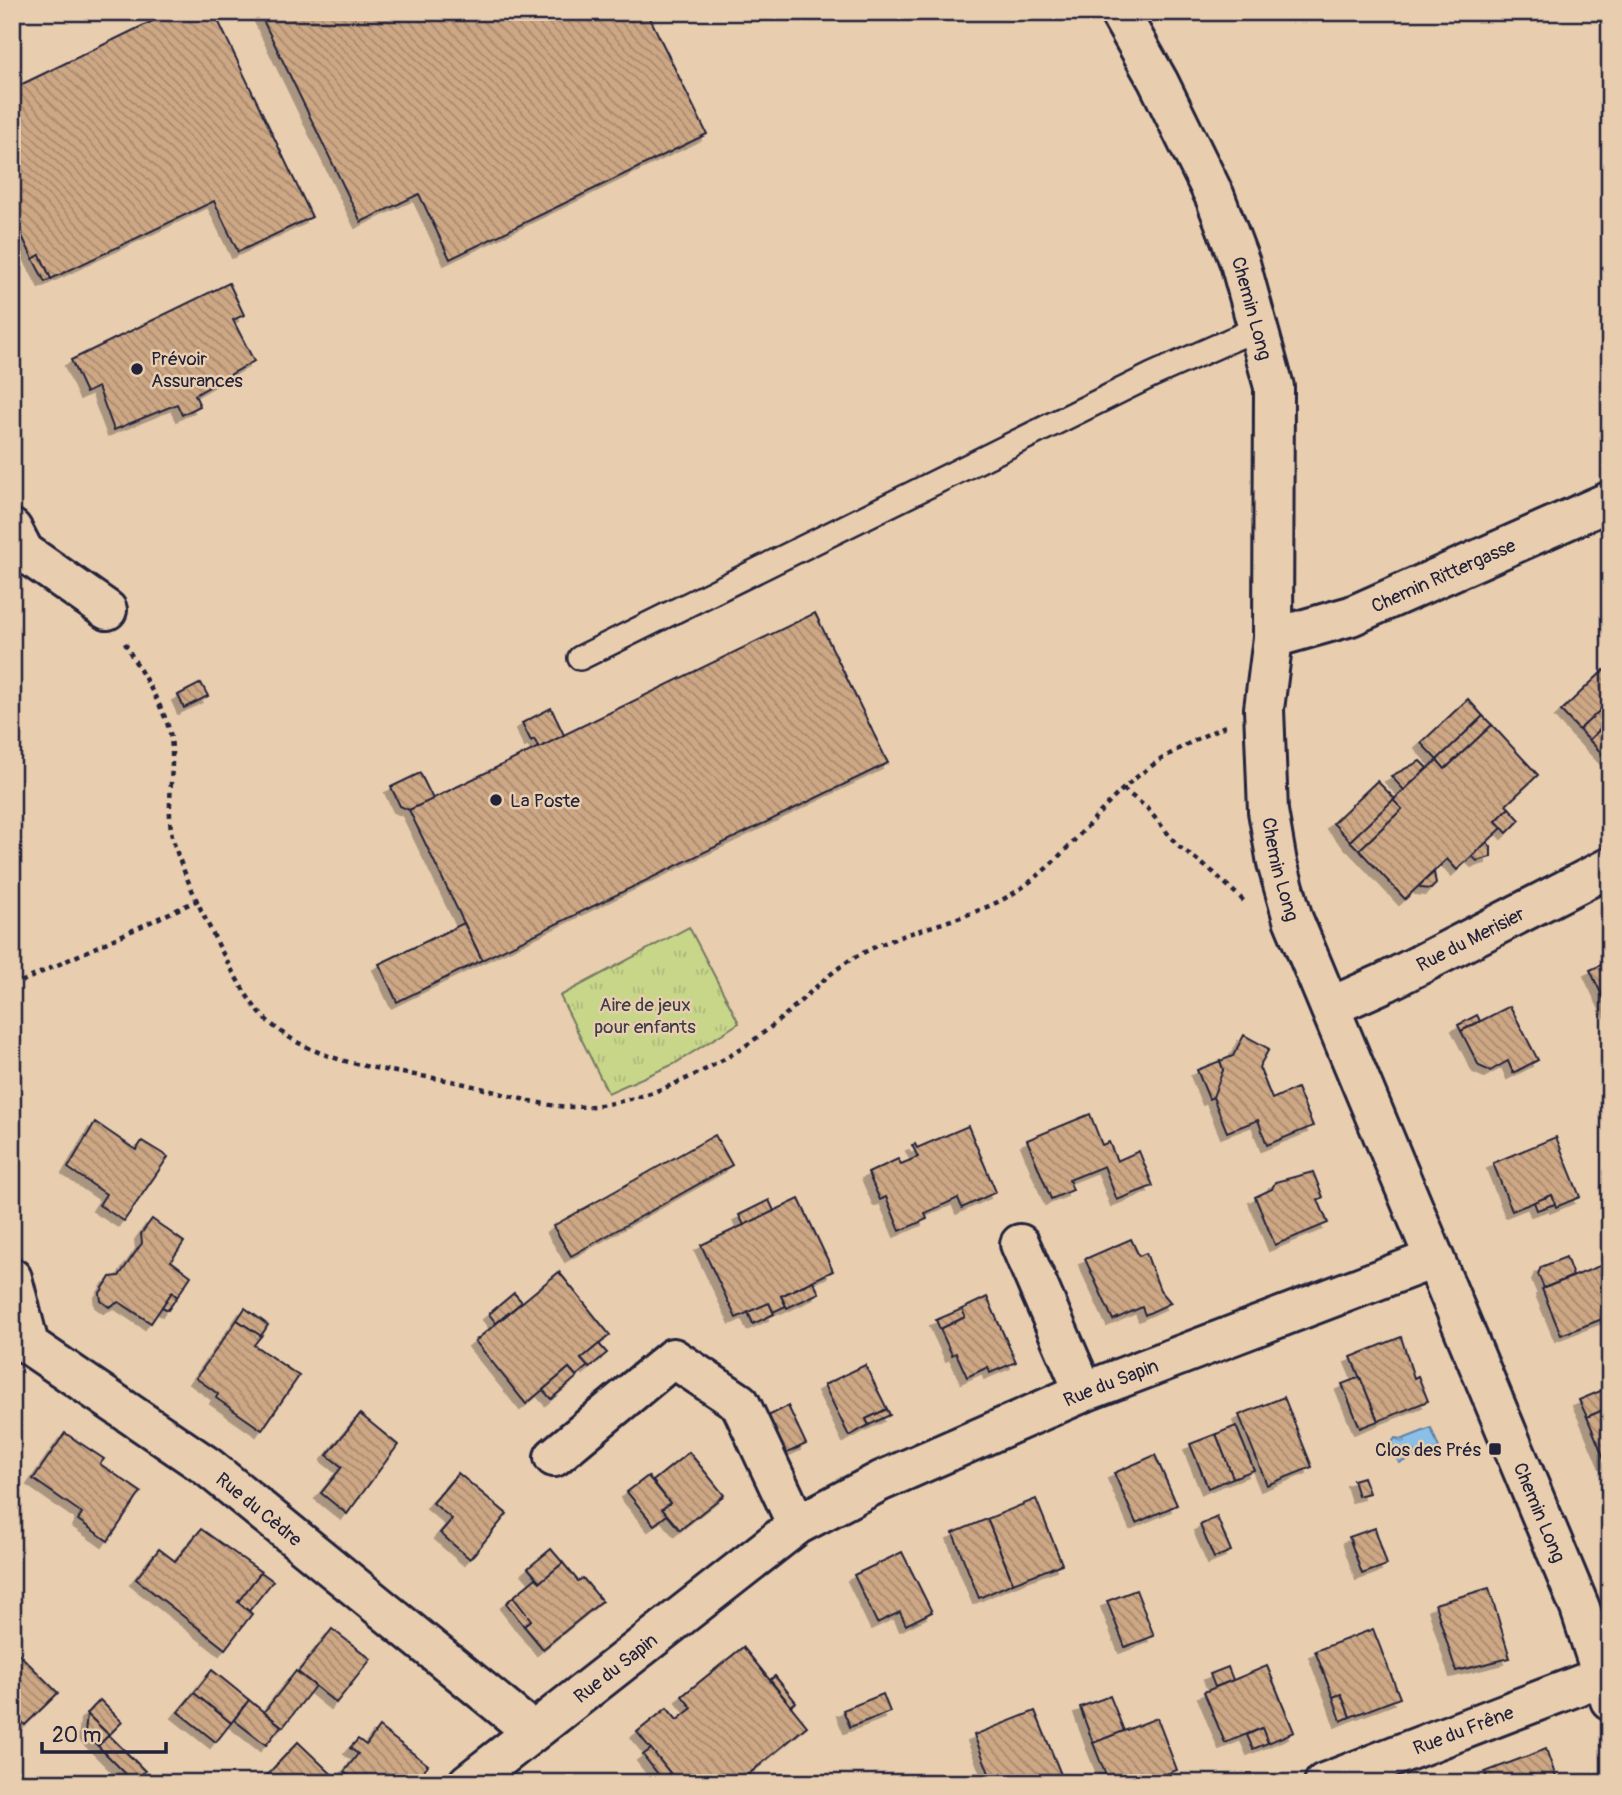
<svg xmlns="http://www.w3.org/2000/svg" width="1622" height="1795" font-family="Pangolin,sans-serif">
<defs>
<pattern id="park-tufts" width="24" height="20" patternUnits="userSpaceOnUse" patternTransform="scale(1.75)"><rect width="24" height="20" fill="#c8d68a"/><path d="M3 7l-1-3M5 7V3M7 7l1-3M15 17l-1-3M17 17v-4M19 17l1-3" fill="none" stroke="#acb778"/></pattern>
<pattern id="water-ripples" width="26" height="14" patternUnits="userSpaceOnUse" patternTransform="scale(1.75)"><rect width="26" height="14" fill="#8bbfe8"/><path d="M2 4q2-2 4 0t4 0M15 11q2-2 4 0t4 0" fill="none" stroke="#719bbd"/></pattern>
<pattern id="building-back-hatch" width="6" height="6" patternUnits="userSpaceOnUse" patternTransform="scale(1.75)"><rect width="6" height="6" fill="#cea885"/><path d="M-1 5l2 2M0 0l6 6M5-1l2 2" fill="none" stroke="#a7886e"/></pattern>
<filter id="shadow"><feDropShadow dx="-6" dy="6" stdDeviation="0" flood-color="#0004"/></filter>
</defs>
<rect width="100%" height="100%" fill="#e8cdaf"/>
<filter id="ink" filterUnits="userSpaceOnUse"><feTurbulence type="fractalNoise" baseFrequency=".0143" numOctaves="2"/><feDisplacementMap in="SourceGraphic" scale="14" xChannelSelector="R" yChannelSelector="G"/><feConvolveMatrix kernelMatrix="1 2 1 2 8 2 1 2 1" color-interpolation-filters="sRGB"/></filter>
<g filter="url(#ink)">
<polygon fill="url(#park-tufts)" stroke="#757c62" stroke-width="2" points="689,927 739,1023 674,1064 608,1093 560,996"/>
<polygon fill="url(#water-ripples)" stroke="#6180a3" stroke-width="2" points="1431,1428 1439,1448 1399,1463 1391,1444 1395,1438 1403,1439"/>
<g fill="url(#building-back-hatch)" stroke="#22223b" stroke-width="2" filter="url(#shadow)">
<polygon points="171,12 214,12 312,217 238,252 214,201 51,279 40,255 33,259 12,215 12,89"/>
<polygon points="259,12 647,12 707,134 450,259 419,194 361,222"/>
<polygon points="40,255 51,279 45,282 33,259"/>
<polygon points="229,283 244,315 233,320 254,361 195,395 200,406 182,415 177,404 114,430 98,387 86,393 71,360"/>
<polygon points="815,613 888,763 482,960 409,810"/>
<polygon points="1604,670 1610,676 1610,701 1579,730 1561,711"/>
<polygon points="201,683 208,696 184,708 178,695"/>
<polygon points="1468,699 1483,716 1437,760 1421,743"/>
<polygon points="1610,701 1610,720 1589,740 1579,730"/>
<polygon points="551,708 564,735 539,748 534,739 531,741 522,723"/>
<polygon points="1483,716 1492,725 1445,769 1437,760"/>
<polygon points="1610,720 1610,762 1589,740"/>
<polygon points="1492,725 1538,775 1506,805 1509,808 1496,821 1502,828 1457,870 1447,859 1405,899 1359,850 1402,809 1393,800 1437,760 1445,769"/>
<polygon points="1420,761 1427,768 1404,790 1391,776"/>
<polygon points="420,773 433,799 409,810 400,806 391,787"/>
<polygon points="1377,781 1395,799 1350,841 1333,823"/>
<polygon points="1393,800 1402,809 1359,850 1350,841"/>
<polygon points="1509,808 1520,820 1507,833 1496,821"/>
<polygon points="1487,842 1491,847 1491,857 1477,861 1472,856"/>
<polygon points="1434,872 1436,884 1431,889 1421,888 1419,886"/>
<polygon points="464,923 482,960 397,1002 379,964"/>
<polygon points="1610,961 1610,1012 1590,970"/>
<polygon points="1510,1006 1538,1060 1513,1073 1508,1061 1490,1071 1479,1066 1461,1031"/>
<polygon points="1477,1015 1480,1021 1461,1031 1458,1025"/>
<polygon points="1244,1035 1269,1049 1259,1067 1272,1099 1297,1088 1313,1126 1267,1145 1258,1120 1227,1132 1212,1095 1223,1070 1220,1061 1233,1056"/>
<polygon points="1220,1061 1223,1070 1213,1097 1209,1099 1197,1070"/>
<polygon points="1090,1114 1102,1145 1109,1142 1117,1161 1139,1151 1153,1186 1117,1200 1104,1166 1069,1180 1073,1190 1051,1199 1027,1140"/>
<polygon points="95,1122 136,1150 142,1141 168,1157 124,1221 99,1205 106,1194 68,1168"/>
<polygon points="968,1126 996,1192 962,1208 958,1198 925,1213 927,1219 900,1231 886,1197 880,1200 868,1173 898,1159 901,1164 918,1157 912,1145 915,1144 917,1148"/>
<polygon points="715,1135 732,1165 571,1256 553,1226"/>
<polygon points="1556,1137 1580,1197 1556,1207 1552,1195 1512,1211 1493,1163"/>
<polygon points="1313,1172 1323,1197 1318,1200 1328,1223 1275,1245 1255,1197 1272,1189 1275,1182"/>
<polygon points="1552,1195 1555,1204 1537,1210 1534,1202"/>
<polygon points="799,1199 833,1271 781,1296 786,1306 773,1312 769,1303 736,1318 701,1245"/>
<polygon points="769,1200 774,1211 744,1225 739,1215"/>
<polygon points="152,1219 184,1242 171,1261 191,1276 177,1297 172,1292 151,1323 119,1302 109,1307 101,1301 100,1293 110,1277 119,1276 142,1243 141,1234"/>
<polygon points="1131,1239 1139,1256 1146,1253 1160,1290 1171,1303 1145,1315 1142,1307 1113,1320 1085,1259"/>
<polygon points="1566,1257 1573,1276 1544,1288 1538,1274 1541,1267"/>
<polygon points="1602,1265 1610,1284 1610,1316 1561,1335 1542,1289"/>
<polygon points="559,1272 610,1335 581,1359 588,1366 576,1376 569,1368 526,1404 475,1341"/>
<polygon points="813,1281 819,1293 787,1308 781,1296"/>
<polygon points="172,1292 177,1297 168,1310 162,1307"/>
<polygon points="514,1293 522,1302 496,1323 489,1314"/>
<polygon points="987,1297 1016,1362 990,1373 988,1367 967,1377 956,1353 952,1355 940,1329 965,1317 962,1309"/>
<polygon points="769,1303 774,1314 753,1324 748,1312"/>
<polygon points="245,1308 268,1325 261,1336 237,1320"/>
<polygon points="962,1309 965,1317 940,1329 936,1320"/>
<polygon points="237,1320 261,1336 254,1345 299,1376 262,1430 216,1398 218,1394 196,1378"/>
<polygon points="1401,1337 1414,1378 1418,1376 1428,1401 1378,1421 1351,1357"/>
<polygon points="599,1344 607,1353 589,1368 581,1359"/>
<polygon points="865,1365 887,1409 866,1419 869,1425 849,1436 824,1385"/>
<polygon points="569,1368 577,1377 551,1399 543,1390"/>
<polygon points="1360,1377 1378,1421 1360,1428 1342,1384"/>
<polygon points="1610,1387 1610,1407 1587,1417 1579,1400"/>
<polygon points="1284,1397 1312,1467 1267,1485 1239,1415"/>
<polygon points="788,1406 806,1444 783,1455 766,1417"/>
<polygon points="1610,1407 1610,1461 1606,1463 1587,1417"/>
<polygon points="887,1409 890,1415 869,1425 866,1419"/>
<polygon points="360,1414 398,1445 347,1514 321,1493 342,1467 327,1455"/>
<polygon points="1236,1426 1254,1470 1233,1478 1216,1434"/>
<polygon points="65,1433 104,1459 100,1464 141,1492 108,1541 78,1520 82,1513 33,1479"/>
<polygon points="1216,1434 1233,1478 1208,1488 1190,1444"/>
<polygon points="689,1452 724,1495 680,1530 662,1509 670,1503 653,1481"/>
<polygon points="1155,1455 1177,1505 1136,1523 1114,1473"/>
<polygon points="458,1473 507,1514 470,1559 440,1533 452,1519 433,1503"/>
<polygon points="648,1476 670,1503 662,1509 667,1515 654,1525 627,1492"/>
<polygon points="1363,1477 1369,1493 1358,1496 1353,1480"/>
<polygon points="1036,1499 1062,1564 1013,1583 987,1519"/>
<polygon points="1217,1517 1231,1551 1214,1558 1200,1525"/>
<polygon points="987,1519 1013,1583 979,1598 953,1533"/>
<polygon points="1375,1528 1387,1565 1362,1574 1349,1537"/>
<polygon points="201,1529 261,1572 238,1602 252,1614 225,1649 136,1579 159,1549 175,1561"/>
<polygon points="551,1549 563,1563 540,1582 528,1568"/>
<polygon points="902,1552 932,1612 906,1625 900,1612 877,1623 854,1575"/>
<polygon points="563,1563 578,1581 583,1578 602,1601 543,1649 524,1626 531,1620 513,1597 536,1578 540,1582"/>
<polygon points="261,1572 273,1581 249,1611 238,1602"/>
<polygon points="1489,1588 1510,1658 1456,1671 1435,1604"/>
<polygon points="1136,1590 1154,1636 1125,1647 1107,1601"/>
<polygon points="513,1597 531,1620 524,1626 506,1603"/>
<polygon points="332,1629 371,1659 336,1703 298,1672"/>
<polygon points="1373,1629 1400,1698 1350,1717 1341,1694 1333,1697 1315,1651"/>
<polygon points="743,1647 807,1726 738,1783 678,1783 637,1732 667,1708 677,1720 692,1708 682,1696"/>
<polygon points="13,1648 58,1693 25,1725 12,1712"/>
<polygon points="1267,1666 1294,1732 1268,1743 1262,1728 1225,1743 1204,1692"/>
<polygon points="1228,1667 1233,1680 1215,1687 1210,1674"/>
<polygon points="212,1670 249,1700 231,1723 194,1693"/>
<polygon points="296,1671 315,1686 283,1727 264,1712"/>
<polygon points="775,1676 796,1702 791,1706 770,1680"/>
<polygon points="194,1693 231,1723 216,1742 178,1712"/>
<polygon points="883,1694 890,1712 850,1727 843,1710"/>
<polygon points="1341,1694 1350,1717 1341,1721 1333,1697"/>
<polygon points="1110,1696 1124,1731 1093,1743 1080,1707"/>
<polygon points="100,1700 122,1722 109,1735 87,1714"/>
<polygon points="249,1700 281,1726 266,1745 234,1720"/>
<polygon points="1035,1711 1062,1777 1047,1783 993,1783 974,1735"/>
<polygon points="87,1714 109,1735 98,1746 85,1733"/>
<polygon points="1157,1718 1177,1770 1143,1783 1109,1783 1093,1743"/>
<polygon points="379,1727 428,1765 414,1783 358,1783 344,1772 358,1754 350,1748 358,1739 366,1745"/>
<polygon points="1262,1728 1268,1743 1253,1749 1247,1735"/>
<polygon points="109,1735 145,1771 134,1782 98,1746"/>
<polygon points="298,1742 341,1783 273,1783 266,1776"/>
<polygon points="651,1749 670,1773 662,1779 643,1755"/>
<polygon points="1546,1749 1558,1783 1489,1783 1485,1772"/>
</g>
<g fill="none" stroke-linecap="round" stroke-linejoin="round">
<defs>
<polyline id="lane" points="580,658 1152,375 1258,328"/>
<g id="street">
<path id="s1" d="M1119,12L1158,81L1215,197L1240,263L1274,387L1273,638L1264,709L1268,811L1277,863L1293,919L1580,1608L1610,1700"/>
<polyline points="12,529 24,552 107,610"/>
<path id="s2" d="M1273,638L1351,616L1610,501"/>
<path id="s3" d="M1330,1007L1386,982L1610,867"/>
<polyline points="1020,1244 1084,1392"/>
<path id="s4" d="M12,1278L29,1345L208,1467L532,1731"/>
<polyline points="554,1457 673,1358 740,1403 797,1525"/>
<path id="s5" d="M468,1783L797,1525L881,1481L1084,1392L1433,1259"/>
<path id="s6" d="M1324,1783L1603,1676"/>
</g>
</defs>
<use href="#lane" stroke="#22223b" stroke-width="28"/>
<use href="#street" stroke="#22223b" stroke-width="44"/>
<g stroke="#22223b" stroke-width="4.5" stroke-dasharray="5 5" stroke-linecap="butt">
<path d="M125,643C138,669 167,710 171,738C175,770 166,804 172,836C180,872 235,985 259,1012C303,1062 379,1069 440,1079C479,1085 518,1101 558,1106C629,1114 725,1067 778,1021C801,1002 822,979 847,962C902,927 971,923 1020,889C1060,862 1088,822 1123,789C1153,761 1187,743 1225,726"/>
<polyline points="1123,789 1147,808 1178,846 1213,872 1245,902"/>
<polyline points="12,986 198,900"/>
</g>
<use href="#lane" stroke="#e8cdaf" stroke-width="23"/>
<use href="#street" stroke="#e8cdaf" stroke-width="38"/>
</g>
</g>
<g fill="#22223b" stroke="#e8cdaf" stroke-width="2.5">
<circle cx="137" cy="369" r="7"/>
<circle cx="496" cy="800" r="7"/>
<rect x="1488" y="1442" width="14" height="14" rx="3.5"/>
</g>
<g text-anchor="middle" stroke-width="5" stroke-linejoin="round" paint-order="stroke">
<g font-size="19" fill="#22223b" stroke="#e8cdaf">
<text dy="7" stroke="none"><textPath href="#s1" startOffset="326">Chemin Long</textPath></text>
<text dy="7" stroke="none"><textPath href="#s2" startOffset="182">Chemin Rittergasse</textPath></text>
<text dy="7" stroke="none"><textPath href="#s1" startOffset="892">Chemin Long</textPath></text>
<text dy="7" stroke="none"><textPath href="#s3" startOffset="156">Rue du Merisier</textPath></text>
<text dy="7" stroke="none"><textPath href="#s5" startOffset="763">Rue du Sapin</textPath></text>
<text dy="7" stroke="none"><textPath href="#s4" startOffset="352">Rue du Cèdre</textPath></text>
<text dy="7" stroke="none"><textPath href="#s1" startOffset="1586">Chemin Long</textPath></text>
<text dy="7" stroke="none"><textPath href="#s5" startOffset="187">Rue du Sapin</textPath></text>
<text dy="7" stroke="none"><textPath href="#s6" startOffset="149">Rue du Frêne</textPath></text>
</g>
<g font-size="19" fill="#22223b" stroke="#e8cdaf" text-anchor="start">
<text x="151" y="365">Prévoir<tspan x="151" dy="22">Assurances</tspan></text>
<text x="510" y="807">La Poste</text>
<text x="1481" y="1456" text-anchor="end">Clos des Prés</text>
</g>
<g font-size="19" fill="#3b3d47" stroke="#e8cdaf">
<text x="645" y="1011">Aire de jeux<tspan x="645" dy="22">pour enfants</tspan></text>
</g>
</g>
<rect width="1622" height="1795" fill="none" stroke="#e8cdaf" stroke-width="42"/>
<rect x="21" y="21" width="1580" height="1753" fill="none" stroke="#22223b" stroke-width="2.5" filter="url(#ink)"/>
<path d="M42 1742v10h124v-10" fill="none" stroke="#22223b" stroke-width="3.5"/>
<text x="52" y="1742" font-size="21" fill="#22223b" stroke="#e8cdaf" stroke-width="5" paint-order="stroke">20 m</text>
</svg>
